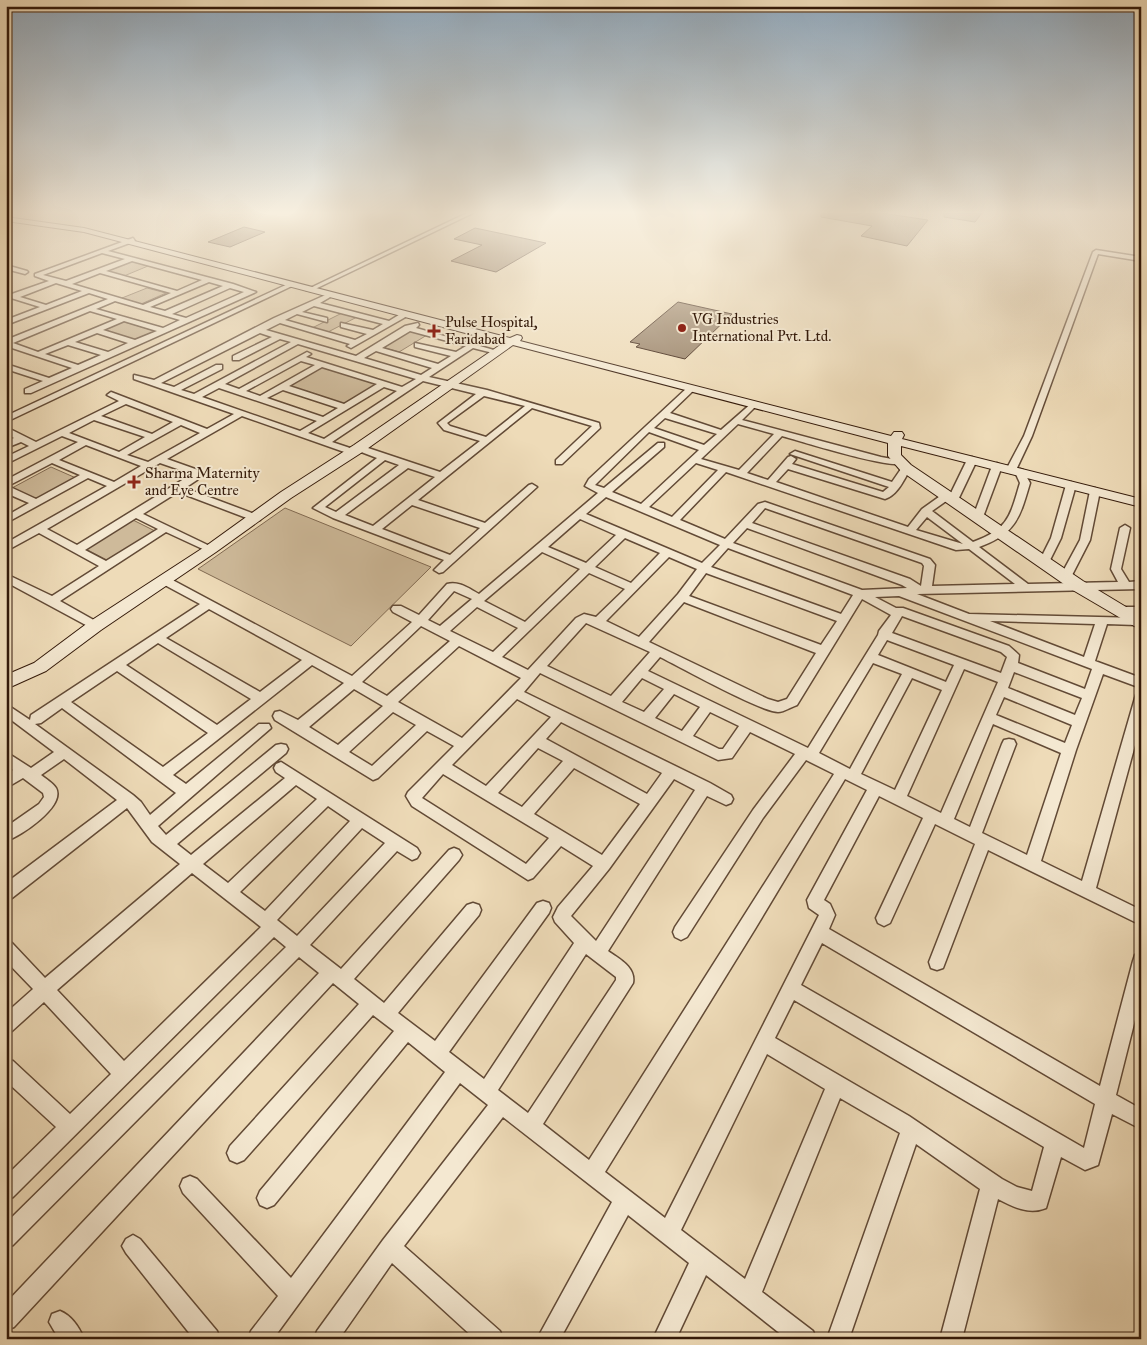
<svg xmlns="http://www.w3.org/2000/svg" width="1147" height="1345" font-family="'IM FELL Great Primer',serif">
<rect width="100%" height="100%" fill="#eedbb8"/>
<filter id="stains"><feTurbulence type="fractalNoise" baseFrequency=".004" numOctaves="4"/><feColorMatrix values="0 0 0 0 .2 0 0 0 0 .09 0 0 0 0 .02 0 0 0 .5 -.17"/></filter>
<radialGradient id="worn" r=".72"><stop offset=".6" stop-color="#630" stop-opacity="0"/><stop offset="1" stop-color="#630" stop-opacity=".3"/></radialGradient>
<g fill="#ceba9a" stroke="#816a52">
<polygon points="131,261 148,266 124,276 106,271"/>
<polygon points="147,288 166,293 141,304 122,298"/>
<polygon points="342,313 357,317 328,332 312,328"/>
<polygon points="122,321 155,331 135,340 102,329"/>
<polygon points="411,331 427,335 399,352 382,347"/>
<polygon points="322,367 377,384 343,405 287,386"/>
<polygon points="51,467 76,478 37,499 12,488"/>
<polygon points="285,508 431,567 351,646 198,569"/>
<polygon points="133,520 155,531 107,560 84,548"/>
</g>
<g fill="#957e64" stroke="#341a0a">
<polygon points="821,213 881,213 928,220 907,246 861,236 872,226 821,217"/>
<polygon points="944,213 982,213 975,222 944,217"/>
<polygon points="244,227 265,232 230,247 208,242"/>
<polygon points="475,228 546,243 496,272 451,261 482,245 454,239"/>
<polygon points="678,302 732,314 685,359 636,347 640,344 630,342"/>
</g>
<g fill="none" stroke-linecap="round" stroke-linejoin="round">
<defs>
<g id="street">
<polygon points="467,213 473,213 311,291 306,290"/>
<path d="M133,238L135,241L108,251L233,284L256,292L31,393H25V389L43,381L6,369V364L49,378L72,368L6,346V340L108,299L89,293L6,325V320L40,307L11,298L8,296L9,295L49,281L35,276V274ZM102,253L125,259L66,281L43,275ZM132,261L202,280L177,291L106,271ZM100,273L171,293L143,305L72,284ZM209,282L223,286L165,311L150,307ZM56,283L82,291L46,305L20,297ZM230,288L244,292L186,318L172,314ZM115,301L180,320L163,328L96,309ZM90,311L117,319L38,352L13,343ZM124,321L157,331L135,340L103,330ZM97,333L128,343L108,352L75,342ZM68,345L101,355L78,365L45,354Z"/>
<polygon points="1096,250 1141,257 1141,261 1098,254 1032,436 1016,470 1011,473 1008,472 1006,470 1024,436 1093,252"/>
<polygon points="6,265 27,271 28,272 25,274 6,269"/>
<polygon points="290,283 293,285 292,286 6,422 6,416"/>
<path d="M330,293L333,295L332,296L320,303L389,321L402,313L409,315L351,348L347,346L350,344L280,323L266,330L356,356L405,326L418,323L419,325L416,328L501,352L497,354L473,348L429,377L487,390L599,423L600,428L562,464H556V460L592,426L532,408L418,500L485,523L529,485L532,484L537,487L443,572L439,573L434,570L444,560L333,518L313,508L377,458L356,450V454H350L242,416L167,459L198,470L202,474L197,480L185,488L260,516V520H252L178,492L143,514L216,549L211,552L207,551L166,532L60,601L99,623L101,626L95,630L6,582V574L52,596L99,566L39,533L6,551V543L107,486L88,478L6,523V516L29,503L6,493V480L78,442L62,436L6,464V457L29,446L21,442L6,448V441L14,438L6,434V427L36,442L119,401L107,395L111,392L207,429L234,414L134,379V375L154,380L274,318ZM314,306L383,324L373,330L341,323V327L367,334L355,340L285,320L297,314L327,322V318L302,312ZM410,331L466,346L456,352L415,343V347L451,356L438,364L382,348ZM260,333L272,337L233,356V360H239L280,339L291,342L194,394L181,390L222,369V365H216L174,387L161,383ZM298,344L416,379L402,387L306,357L311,354L307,352L239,389L225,384ZM376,351L432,368L421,375L364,358ZM301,361L315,365L260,396L246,391ZM322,367L377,384L344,404L289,386ZM423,381L476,394L438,423L444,430L480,441L440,472L362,446H356V450L332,442ZM384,387L397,391L324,439L308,433ZM219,388L317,421L300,431L202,397ZM283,390L338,408L323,417L267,398ZM484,396L525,406L486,437L450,426L447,423ZM126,404L173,422L152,434L101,416ZM94,420L145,437L119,452L69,433ZM181,425L200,433L148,462L127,455ZM86,445L141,466L114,482L59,460ZM385,460L399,465L336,512L325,507ZM52,463L80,475L36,499L8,486ZM160,463L192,474L77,545L47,529ZM408,468L435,477L373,526L345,515ZM412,505L480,528L450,555L382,529ZM136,518L158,529L106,561L85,550Z"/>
<path d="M688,387L695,389L670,413L721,430L753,402L757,405L742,420L881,457L903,461L905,463C895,471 800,441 782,436L747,473L768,480L788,457L791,456L796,459L792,464L883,492L889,487L790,454L795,451L798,452L892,482L903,466H909L911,468C904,479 898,495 885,499L788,469L776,482L908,527L922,509L943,494L950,495L967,460L972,457L977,460L957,502H949V499L932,511L973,542C1009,529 1010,516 1020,483L1015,472L1020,469L1023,470L1030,483C1020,517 1016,534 979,547L1028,584L1118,582L1111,569L1120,528L1125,525L1130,528L1121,569L1129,582L1141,581V589L917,594L969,614L1140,618L1141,623L1136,625L1107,624L1095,661L1141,678V688L1103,674L1076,750L1041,861L1082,881L1135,698L1136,695L1141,693V723L1096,888L1141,910V925L988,850L943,968L937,970L931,968L929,962L975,844L935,824L890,923L884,926L878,923L876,918L923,818L879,796L824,900L830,904L835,915L829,929L1100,1086L1133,961L1135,955L1141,953V996L1116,1095L1141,1109V1129L1112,1114L1098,1165L1085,1170L1061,1157L1046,1208C1029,1215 1013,1207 998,1199L962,1339H940L980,1189L916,1144L849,1339H827L900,1133L840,1098L762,1292L813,1331L816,1339H787L706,1275L676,1339H653L689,1263L628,1215L560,1339H537L612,1202L503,1117L404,1246L500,1331L503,1339H475L392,1263L339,1339H314L317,1331L383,1240L488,1105L460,1083L273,1339H248L251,1331L278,1296L183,1193L180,1186L183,1179L190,1176L197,1179L291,1278L445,1072L408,1042L274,1205L267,1208L260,1205L257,1198L260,1191L394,1031L373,1015L244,1160L237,1163L230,1160L227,1153L230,1146L359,1004L333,983L14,1327L6,1330V1303L319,973L299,957L13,1245L6,1248V1223L286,947L274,937L13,1197L6,1200V1176L56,1127L6,1081V1059L13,1061L70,1114L111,1074L44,1002L12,1031L6,1034V1013L33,989L6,961V941L12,943L45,978L180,864L152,842L127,808L12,898L6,900V883L117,800L64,759L41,775C46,779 53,783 56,788C66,806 21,836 6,841V827L39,804L44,797L43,793L23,778L6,788V774L13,770L6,765V752L31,768L54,752L6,716V704L30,720L31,715L200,604L161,583L159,580L165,576L352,676L412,622L393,612L391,609L393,606H401L419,615L447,584C459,581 468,588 479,594L598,493L585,486L589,479ZM665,418L717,434L704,445L654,428ZM738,424L774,434L739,470L701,459ZM649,432L699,450L641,504L612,492L664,447V443H658L604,488L595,485ZM696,463L718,470L672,517L649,507ZM726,472L956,550L969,549L1015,584L932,586L935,565L930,559L765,502L758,504L725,539L680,520ZM606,497L720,545L702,563L586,514ZM765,508L922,563L924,566L921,586L910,579L752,523ZM927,517L963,544L916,530ZM580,519L616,535L586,563L548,547ZM747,528L902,585L907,588L862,590L733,543ZM625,538L660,553L631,583L595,567ZM728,548L853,595L841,614L711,567ZM542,552L580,569L525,622L484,601ZM669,557L697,569L678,594L639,637L606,621ZM589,573L625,589L596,617L584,614L576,618L528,670L502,657ZM706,573L837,621L821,645L689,596ZM454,591L472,599L440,626L428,620ZM899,596L1092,669L1085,689L1018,663L1019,655L1009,646L903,608H896L875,597ZM862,599L891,615L879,631L878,635L808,748L648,671L660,657C680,667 761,712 778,712C784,712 791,707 797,705ZM684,602L816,653L787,699L778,702L768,699L649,642ZM477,607L518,628L493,652L450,631ZM209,609L302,660L260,692L166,638ZM902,616L1001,652L1007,657L1001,673L892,633ZM990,621L1095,624L1084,657ZM586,623L650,652L611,696L547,666ZM421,626L450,641L387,696L362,682ZM887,640L954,665L946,682L878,655ZM158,643L251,699L217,725L126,665ZM459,646L521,678L462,738L398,702ZM873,663L902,674L850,769L819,753ZM312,665L344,683L298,720L280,711L275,712L273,716L275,720L373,780L378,778L427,731L454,746L408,792L406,796L412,806L528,880L533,878L561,846L593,866L558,907L553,917L555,922L574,943L484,1079L449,1052L549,913L551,908L549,903L543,901L537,903L435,1041L398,1013L479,915L481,910L479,905L473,903L467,905L384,1003L354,979L459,860L462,855L459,850L454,848L449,850L341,969L310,945L397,851L412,860L417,858L420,853L417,848L281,762L276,764L274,768L276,772L285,778L191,855L177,844L286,753L288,749L286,745L281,744L276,745L166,835L158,826L271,728L269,724H259L186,784L173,775ZM964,669L998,682L941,813L907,796ZM117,671L208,733L163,767L71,702ZM1014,672L1082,698L1075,715L1008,688ZM540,673L718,760L732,758L750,732L795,754L753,810L675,927L673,932L675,937L681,940L687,937L763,818L806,760L834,774L589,1160L543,1124L633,983C636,967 619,959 608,951L707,796L726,805L731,803L733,799L731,795L710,783L524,692ZM642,678L664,689L644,712L622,702ZM912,678L942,690L895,790L861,774ZM354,689L383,706L338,745L309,727ZM674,694L700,707L682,731L655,718ZM1004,697L1072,725L1065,743L996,715ZM517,699L551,717L486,786L452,765ZM62,708L176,793L150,815L141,802L133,795L35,724L41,723ZM393,712L416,725L372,766L349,752ZM710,712L739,726L723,749H719L693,736ZM561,722L662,773L647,794L546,739ZM993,724L1061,753L1027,855L982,833L1016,744L1014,740L1009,739L1004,740L1002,744L970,827L954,819ZM538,748L563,761L522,807L498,793ZM574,768L640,804L602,855L534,814ZM443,774L549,838L526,864L422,798ZM674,779L695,790L596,941L571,916L609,869ZM845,779L867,790L807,900L809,908L819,915L665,1218L605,1172L755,929ZM296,785L317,799L228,883L203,864ZM328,806L350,821L265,911L240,892ZM362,828L385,843L297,936L277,920ZM192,873L261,927L124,1061L57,990ZM822,943L1095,1104L1084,1148L801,985ZM586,954L616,977V980L528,1113L498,1090ZM794,1000L1044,1147L1032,1191L1017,1187L1002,1179L909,1116L775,1038ZM767,1054L825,1089L745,1279L681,1230Z"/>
<polygon points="997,463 1002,466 983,517 982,519 974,519 973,517 992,466"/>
<polygon points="1071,482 1076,485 1061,538 1048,564 1040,564 1039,562 1051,538 1066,485"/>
<polygon points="1095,488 1100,491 1090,540 1070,579 1062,579 1060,577 1080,540 1090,491"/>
<polygon points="1119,607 1141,607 1141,615 1115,614 1113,611 1115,608"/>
<polygon points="133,1235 140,1239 217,1331 220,1339 194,1339 126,1253 122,1246 126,1239"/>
<path d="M60,1311C72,1316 79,1327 84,1339H59L49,1322L52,1314Z"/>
</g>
<polygon id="secondary" points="6,217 84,228 510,338 517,335 521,336 522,338 520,341 891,436 894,432 902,432 904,435 902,439 1141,499 1141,507 901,446 901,455 911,465 1083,581 1141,616 1141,630 1071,589 901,471 888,456 888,443 513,345 364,451 291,498 216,552 101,630 46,671 6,689 6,675 34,663 89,622 206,546 281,492 354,445 503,343 84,232 6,221"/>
</defs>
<use href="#street" stroke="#624a36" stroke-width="3"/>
<use href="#secondary" stroke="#341a0a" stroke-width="2"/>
<use href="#street" fill="#f4e8d1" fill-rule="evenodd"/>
<use href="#secondary" fill="#f4e8d1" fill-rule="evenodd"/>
</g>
<linearGradient id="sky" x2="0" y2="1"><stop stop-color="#91a9bd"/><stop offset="0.53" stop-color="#f7efdf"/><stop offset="1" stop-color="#f7efdf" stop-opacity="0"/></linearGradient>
<rect width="1147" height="401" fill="url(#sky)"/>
<g fill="#8f2418" stroke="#f4e8d1" stroke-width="2">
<circle cx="682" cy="328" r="5"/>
<path d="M431.5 323.5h5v5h5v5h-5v5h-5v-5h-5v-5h5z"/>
<path d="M131.5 474.5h5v5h5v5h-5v5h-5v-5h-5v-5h5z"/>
</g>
<g text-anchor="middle" stroke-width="4" stroke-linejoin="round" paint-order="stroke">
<g font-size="15" fill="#341a0a" stroke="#f4e8d1" text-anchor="start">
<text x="692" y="324">VG Industries<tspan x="692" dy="17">International Pvt. Ltd.</tspan></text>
<text x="445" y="327">Pulse Hospital,<tspan x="445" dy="17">Faridabad</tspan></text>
<text x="145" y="478">Sharma Maternity<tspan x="145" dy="17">and Eye Centre</tspan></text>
</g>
</g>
<rect width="1147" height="1345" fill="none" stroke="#eedbb8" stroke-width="25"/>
<rect x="8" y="8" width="1132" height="1330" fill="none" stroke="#341a0a" stroke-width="2.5"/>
<rect x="12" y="12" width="1122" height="1320" fill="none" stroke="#341a0a"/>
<rect width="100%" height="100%" filter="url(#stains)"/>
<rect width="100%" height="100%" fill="url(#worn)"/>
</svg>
